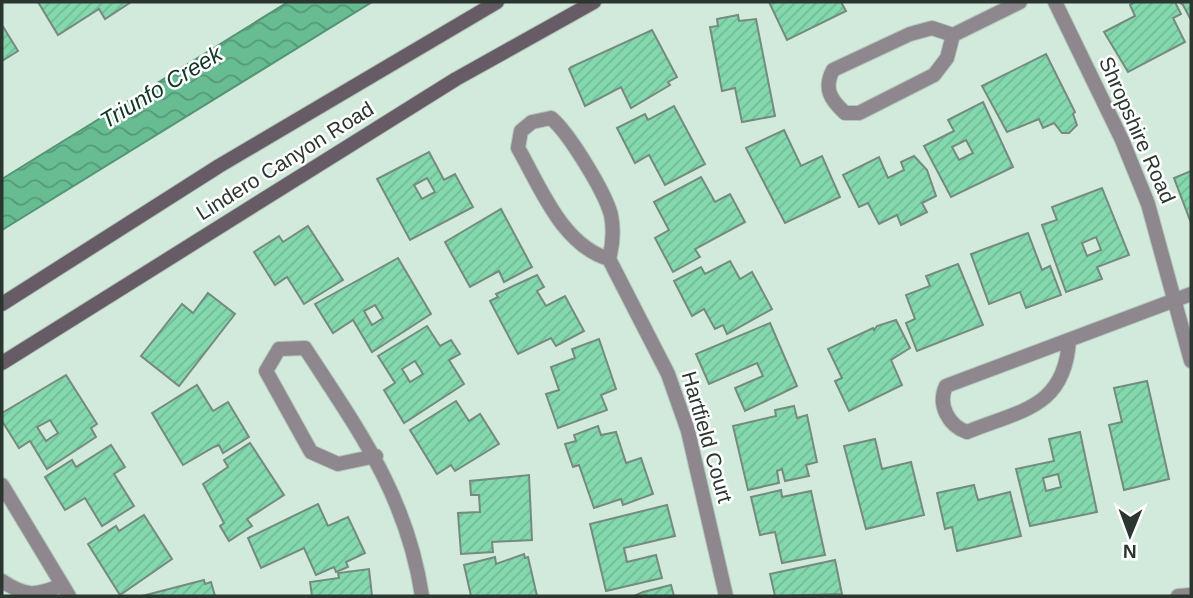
<svg xmlns="http://www.w3.org/2000/svg" width="1193" height="598" font-family="Arial,sans-serif">
<defs>
<pattern id="water-waves" width="16" height="10" patternUnits="userSpaceOnUse" patternTransform="scale(1.75)"><rect width="16" height="10" fill="#67bc92"/><path d="M0 5q4-4 8 0t8 0" fill="none" stroke="#559a78"/></pattern>
<pattern id="building-hatch" width="6" height="6" patternUnits="userSpaceOnUse" patternTransform="scale(1.75)"><rect width="6" height="6" fill="#83d8ad"/><path d="M-1 1l2-2M0 6l6-6M5 7l2-2" fill="none" stroke="#71ba95"/></pattern>
</defs>
<rect width="100%" height="100%" fill="#d2eadc"/>
<polygon fill="url(#water-waves)" stroke="#559475" stroke-width="2" points="288,2 372,2 2,230 2,179"/>
<g fill="url(#building-hatch)" stroke="#758b7f" stroke-width="2" fill-rule="evenodd">
<polygon points="38,2 131,2 105,19 99,9 58,35"/>
<polygon points="769,2 841,2 846,11 787,40"/>
<polygon points="1135,2 1175,2 1181,14 1173,18 1185,42 1128,72 1104,32 1135,16 1130,5"/>
<polygon points="1179,2 1191,2 1191,20 1183,5"/>
<polygon points="738,15 739,21 756,19 775,116 742,122 735,88 722,91 710,27 718,26 717,19"/>
<polygon points="2,25 18,51 2,61"/>
<polygon points="652,30 677,77 668,82 670,85 631,108 621,87 585,106 569,69 571,67"/>
<polygon points="1046,54 1075,112 1073,114 1077,125 1069,133 1062,133 1054,123 1043,128 1039,119 1007,132 982,86"/>
<path d="M983,102L1013,167L951,197L924,146L954,131L948,120ZM966,140L973,153L959,160L952,147Z"/>
<polygon points="674,106 705,164 665,185 649,155 635,163 617,128 645,114 648,120"/>
<polygon points="784,130 801,166 822,156 840,197 785,223 746,148"/>
<path d="M429,152L444,180L455,174L473,207L410,240L377,179ZM427,178L435,192L422,199L414,185Z"/>
<polygon points="914,156 927,170 936,196 922,203 927,212 901,225 897,215 879,224 868,203 859,207 843,175 879,157 888,178 904,170 901,162"/>
<polygon points="1191,171 1191,223 1174,178"/>
<polygon points="701,177 715,202 730,194 745,222 695,249 700,257 673,272 655,238 669,230 654,202"/>
<path d="M1102,188L1129,255L1097,267L1102,279L1066,292L1042,225L1057,220L1052,207ZM1096,237L1101,250L1087,256L1082,243Z"/>
<polygon points="501,209 532,267 504,282 499,271 470,287 445,242"/>
<polygon points="308,226 343,280 304,304 287,277 275,285 254,252 279,236 283,242"/>
<polygon points="1028,233 1042,270 1050,266 1061,295 1026,308 1020,292 989,304 971,254"/>
<path d="M398,258L431,314L372,352L353,320L333,333L315,304ZM375,305L383,318L372,325L364,311Z"/>
<polygon points="730,261 740,279 752,272 772,309 727,334 723,325 715,329 704,309 692,316 674,281 701,267 705,274"/>
<polygon points="958,264 983,325 917,351 906,323 915,319 906,295 930,286 926,276"/>
<polygon points="537,275 544,287 537,291 546,306 565,296 584,331 556,346 551,338 518,354 490,301 498,297 496,294"/>
<polygon points="208,293 235,314 179,386 141,356 182,304 193,313"/>
<polygon points="896,320 910,348 891,360 902,385 849,411 835,381 842,378 828,349 873,328 874,330 877,326"/>
<polygon points="770,323 797,386 745,411 735,388 763,376 757,363 709,384 696,354"/>
<path d="M427,326L440,346L451,340L460,354L449,360L464,384L404,423L384,390L395,383L378,356ZM415,361L423,374L410,382L402,369Z"/>
<polygon points="599,339 616,389 601,395 607,410 558,428 546,394 559,390 551,367 575,358 572,349"/>
<path d="M66,375L97,424L91,428L96,437L47,469L30,441L19,448L2,421V413ZM50,420L58,433L46,441L37,427Z"/>
<polygon points="1147,381 1169,479 1124,490 1109,425 1122,422 1114,388"/>
<polygon points="197,385 213,411 228,402 249,437 223,453 219,445 214,447 183,465 152,413"/>
<polygon points="456,401 469,421 480,414 499,444 455,471 451,465 437,474 410,430"/>
<polygon points="794,406 797,418 807,415 817,462 806,465 809,476 785,481 782,469 777,471 779,483 748,490 733,426 776,416 775,410"/>
<polygon points="598,426 601,435 616,432 626,463 641,458 653,494 623,505 621,499 594,508 579,465 573,467 565,444 576,441 574,435"/>
<path d="M1080,432L1097,512L1030,526L1016,469L1054,461L1049,439ZM1058,474L1061,487L1046,491L1043,478Z"/>
<polygon points="875,439 882,469 911,462 924,515 866,529 844,446"/>
<polygon points="250,443 284,495 247,519 252,526 229,541 220,526 224,523 203,484 228,467 224,460"/>
<polygon points="111,445 125,467 114,474 134,506 102,526 85,498 65,510 45,477 72,460 76,467"/>
<polygon points="529,475 532,540 492,542 493,552 461,554 458,513 480,512 479,495 471,495 470,481"/>
<polygon points="974,485 978,500 1010,492 1021,536 957,551 952,527 945,529 937,493"/>
<polygon points="781,490 782,497 811,491 825,555 782,563 775,532 760,535 751,497"/>
<polygon points="318,504 328,526 348,517 365,553 346,562 348,567 336,572 334,567 316,575 304,548 261,568 248,538"/>
<polygon points="667,505 675,536 624,548 627,562 656,555 662,578 606,591 590,524"/>
<polygon points="144,515 172,559 120,595 88,544 116,526 119,531"/>
<polygon points="524,554 525,558 528,557 537,596 471,596 464,565 495,557 496,564"/>
<polygon points="835,560 842,594 775,596 770,574"/>
<polygon points="369,569 372,596 312,596 310,582 339,578 338,573"/>
<polygon points="204,580 205,584 211,582 215,596 142,596"/>
<polygon points="671,585 674,596 634,596 643,592"/>
</g>
<g fill="none" stroke-linecap="round" stroke-linejoin="round">
<defs>
<g id="street">
<polyline points="1055,2 1122,140 1148,204 1191,361"/>
<path d="M953,35L947,58L934,75L859,113H845C831,100 823,89 833,70L910,34L932,28L953,35L1020,2"/>
<path d="M609,259C562,245 541,188 518,148L521,131L532,122L551,118C569,133 605,192 611,215C614,230 613,244 609,259L668,374L688,431L726,596"/>
<path d="M1069,340C1065,408 1021,410 967,432C949,426 937,405 946,386L1191,294"/>
<path d="M376,456L338,464L311,452L266,371L279,349L305,348C359,431 407,496 422,596"/>
<polyline points="2,485 69,596"/>
<path d="M2,581C26,597 36,596 62,585"/>
<polyline points="1178,596 1191,595"/>
</g>
<g id="secondary">
<polyline points="2,304 219,166 497,2"/>
<polyline points="2,363 456,79 594,2"/>
</g>
</defs>
<use href="#street" stroke="#b1c6ba" stroke-width="16"/>
<use href="#secondary" stroke="#b1c6ba" stroke-width="16"/>
<use href="#street" stroke="#8f878e" stroke-width="14"/>
<use href="#secondary" stroke="#675c66" stroke-width="14"/>
</g>
<g text-anchor="middle" stroke-width="5" stroke-linejoin="round" paint-order="stroke">
<g font-size="21" fill="#2c3630" stroke="#fff">
<text transform="translate(1137 130) rotate(66)" y="7">Shropshire Road</text>
<text transform="translate(285 161) rotate(-32)" y="7">Lindero Canyon Road</text>
<text transform="translate(707 437) rotate(74)" y="7">Hartfield Court</text>
</g>
<g font-size="23" font-style="italic" fill="#113725" stroke="#fff">
<text transform="translate(161 87) rotate(-31)" y="8">Triunfo Creek</text>
</g>
</g>
<rect width="1193" height="598" fill="none" stroke="#2c3630" stroke-width="7"/>
<g transform="translate(1130 535) rotate(181)" stroke="#ffffff" stroke-width="5" paint-order="stroke">
<path d="M0-5L12 26L0 18L-12 26Z" fill="#2c3630"/>
<text y="-10" font-size="19" font-weight="bold" text-anchor="middle" fill="#2c3630">N</text>
</g>
</svg>
